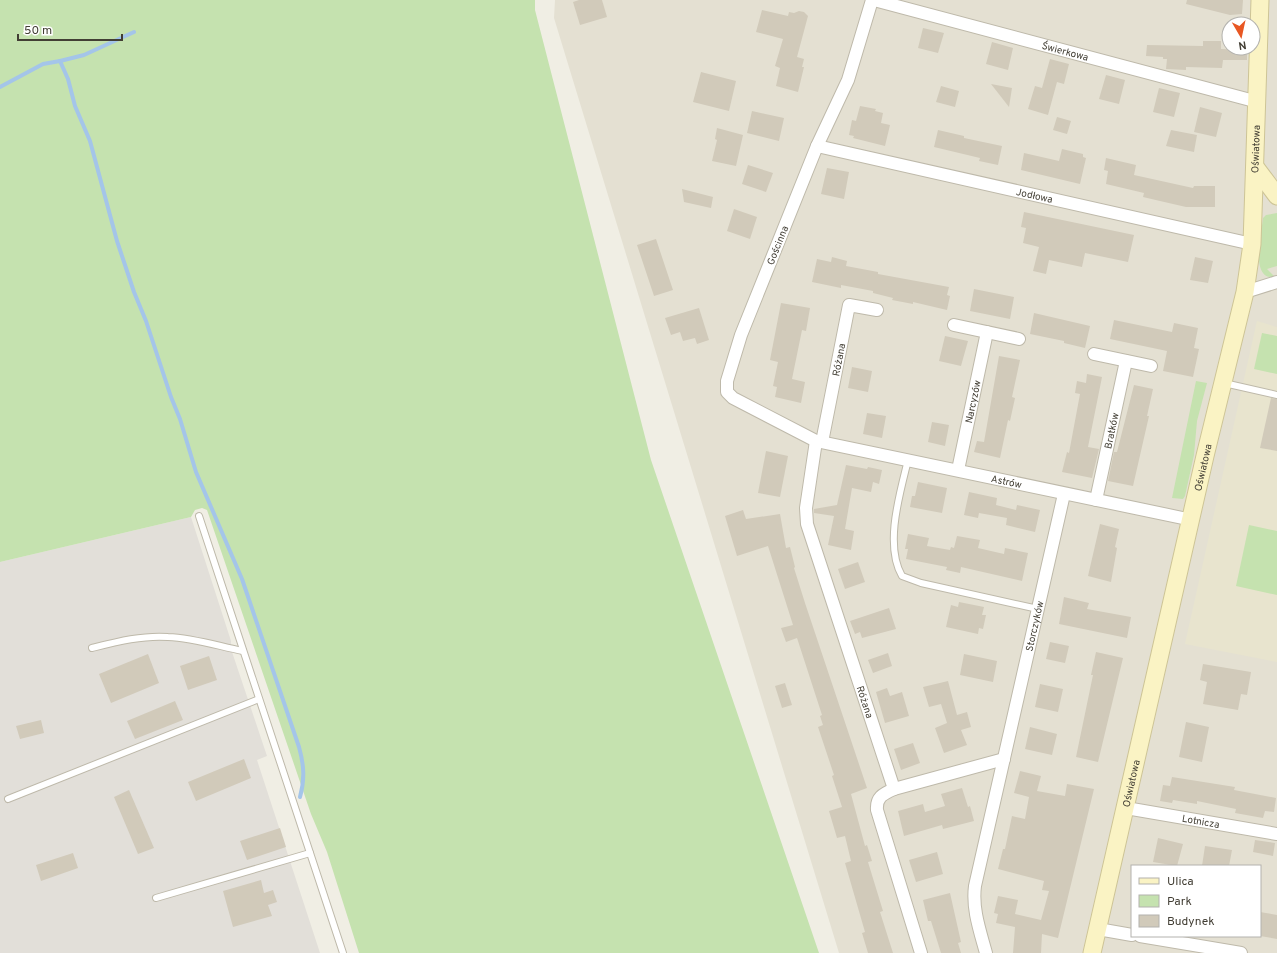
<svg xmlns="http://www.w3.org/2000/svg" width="1277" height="953" font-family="Overpass,sans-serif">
<rect width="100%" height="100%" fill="#f0eee4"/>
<path fill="#e4e0d2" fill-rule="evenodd" d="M555,0H1277V953H839L554,18ZM1229,24H1253V48H1229ZM1132,866H1260V936H1132Z"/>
<polygon fill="#e2dfd9" points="191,517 231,641 231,649 267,756 257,760 320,953 0,953 0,562"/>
<polygon fill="#e8e4ce" points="1257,321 1277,327 1277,662 1185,644"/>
<g fill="#c5e2af">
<polygon points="0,0 535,0 535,10 651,460 819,953 359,953 327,852 311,814 207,510 202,508 195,510 191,517 0,562"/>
<path d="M1277,213V266L1267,269L1275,277C1249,281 1262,232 1263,218L1266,215Z"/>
<polygon points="1262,333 1277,336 1277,374 1254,369"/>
<polygon points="1196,381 1207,383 1197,421 1194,455 1185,496 1183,499 1172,498"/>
<polygon points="1249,525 1277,531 1277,595 1236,586"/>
</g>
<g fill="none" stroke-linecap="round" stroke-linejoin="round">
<g stroke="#a4c5e9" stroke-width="4">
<path d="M134,32L84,55L60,61L68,79L75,106L90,141L117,241L134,292L146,321L171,397L180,419L196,472L242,579L299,747C304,765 305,779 300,797"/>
<polyline points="0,87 43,64 60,61"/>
</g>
</g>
<g fill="#d1caba">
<polygon points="579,0 602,0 607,17 580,25 573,2"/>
<polygon points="1187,0 1243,0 1242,14 1230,15 1186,4"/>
<polygon points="762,10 788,16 789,12 794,13 799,11 804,12 808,16 797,57 804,59 802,67 804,67 798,92 776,86 780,68 775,66 783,39 756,32"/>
<polygon points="923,28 944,33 938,53 918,48"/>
<polygon points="1203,41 1221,41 1221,49 1247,50 1247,60 1223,60 1222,68 1186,67 1186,70 1166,69 1167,59 1163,59 1163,57 1146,56 1147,45 1203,46"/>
<polygon points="992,42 1013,48 1008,70 986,64"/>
<polygon points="1050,59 1069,64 1064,84 1057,82 1048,115 1028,109 1035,86 1042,88"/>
<polygon points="701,72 736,81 729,111 693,102"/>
<polygon points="1106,75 1125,80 1119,104 1099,99"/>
<polygon points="991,84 1012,88 1009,107"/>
<polygon points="941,86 959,91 955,107 936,102"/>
<polygon points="1159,88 1180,93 1174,117 1153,112"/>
<polygon points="860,106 876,109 875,111 883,113 881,123 890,125 885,146 853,138 854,136 849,135 852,120 856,121"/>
<polygon points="1200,107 1222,113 1216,137 1194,132"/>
<polygon points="752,111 784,118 779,141 747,133"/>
<polygon points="1057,117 1071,121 1067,134 1053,130"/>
<polygon points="717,128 743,135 736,166 712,161 717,140 715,139"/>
<polygon points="938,130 964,136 964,138 1002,146 998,165 979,161 980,158 934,147"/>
<polygon points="1171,130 1197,135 1194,152 1166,146"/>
<polygon points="1062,149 1083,154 1083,157 1086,158 1080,184 1021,170 1024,153 1059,161"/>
<polygon points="1106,158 1136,165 1134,175 1193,188 1194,186 1215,186 1215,207 1186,207 1160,201 1143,197 1144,193 1106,184 1108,171 1104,170"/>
<polygon points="748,165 773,173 766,192 742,184"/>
<polygon points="827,168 849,172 844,199 821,194"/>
<polygon points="682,189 713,197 711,208 684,202"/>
<polygon points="734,209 757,217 750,239 727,231"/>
<polygon points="1024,212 1134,235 1128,262 1085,253 1082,267 1049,260 1046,274 1033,271 1039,247 1023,243 1026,228 1021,227"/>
<polygon points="656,239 673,290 654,296 637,245"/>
<polygon points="832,257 847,261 846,266 878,272 878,274 949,287 947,295 950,296 947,310 913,302 913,304 892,300 893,298 873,293 873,291 841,285 841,288 812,282 817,259 831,262"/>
<polygon points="1195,257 1213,261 1208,283 1190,280"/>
<polygon points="974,289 1014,297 1010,319 970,311"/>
<polygon points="781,303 810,308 806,331 802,330 792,379 805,382 801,403 775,397 777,387 773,386 778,362 770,360"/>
<polygon points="699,308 709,340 697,344 695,338 683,341 680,332 671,335 665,318"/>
<polygon points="1034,313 1090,326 1085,348 1064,343 1064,341 1030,334"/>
<polygon points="1114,320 1172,332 1174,323 1198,328 1194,348 1199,349 1193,377 1163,371 1167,351 1110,339"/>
<polygon points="945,336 968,341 961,366 939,361"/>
<polygon points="999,356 1020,360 1012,397 1015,398 1010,421 1008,420 1000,458 974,452 977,441 984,442"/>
<polygon points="852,367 872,371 868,392 848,388"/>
<polygon points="1087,374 1102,377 1088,447 1099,449 1092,478 1062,472 1067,452 1069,453 1080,394 1075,393 1077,381 1086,383"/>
<polygon points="1134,385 1153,389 1147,416 1149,416 1133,486 1108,481 1114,452 1117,452"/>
<polygon points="1271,398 1277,399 1277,451 1260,448"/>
<polygon points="867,413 886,416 882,438 863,434"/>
<polygon points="932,422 949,425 945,446 928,442"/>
<polygon points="766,451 788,456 780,497 758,493"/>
<polygon points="846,465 867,469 868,467 882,470 879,484 873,482 871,492 852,488 845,529 854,531 851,550 828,545 834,516 814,513 814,509 837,505"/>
<polygon points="918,482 947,488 942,513 910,507 912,496 915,496"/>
<polygon points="969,492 997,498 996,505 1016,510 1017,505 1040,510 1035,532 1006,525 1007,518 979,513 978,518 964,515"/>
<polygon points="743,510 746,519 780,514 786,548 790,547 795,567 794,568 805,603 867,788 851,794 865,846 867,845 872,861 868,862 883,911 880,912 893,953 868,953 862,933 865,932 845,863 851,861 845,836 837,838 829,811 842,807 832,776 834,775 818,727 823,725 820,716 822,715 798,641 797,638 786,642 781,628 793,625 768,546 737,556 725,516"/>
<polygon points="1100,524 1119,529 1115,547 1117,548 1111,582 1088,576"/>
<polygon points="908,534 929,538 927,546 950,550 951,547 954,548 957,536 980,540 978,548 1004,554 1005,548 1028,553 1022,581 961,567 960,573 946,570 947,567 906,559 908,549 905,549"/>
<polygon points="858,562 865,582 845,589 838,569"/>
<polygon points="1064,597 1089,603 1087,609 1131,617 1127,638 1059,624"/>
<polygon points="959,602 984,607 982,615 986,615 983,629 979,628 978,634 946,627 951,605 958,607"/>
<polygon points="889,608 896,629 862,638 860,632 855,634 850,621"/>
<polygon points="1050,642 1069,646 1065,663 1046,659"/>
<polygon points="1096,652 1123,658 1098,762 1076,757 1093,675 1091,675"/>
<polygon points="888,653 892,666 873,673 868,660"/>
<polygon points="148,654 159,683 111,703 99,674"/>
<polygon points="964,654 997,661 993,682 960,675"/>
<polygon points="209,656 217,680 188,690 180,666"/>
<polygon points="1203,664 1251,672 1247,695 1241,694 1238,710 1203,704 1207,682 1200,680"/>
<polygon points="948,681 957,715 967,712 971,727 961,730 967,745 944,753 935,728 947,723 941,704 929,707 923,687"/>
<polygon points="785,683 792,705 782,708 775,686"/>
<polygon points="1040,684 1063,689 1058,712 1035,707"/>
<polygon points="887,688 890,696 902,692 909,716 885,723 876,692"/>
<polygon points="175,701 183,720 135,739 127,721"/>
<polygon points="41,720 44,733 20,739 16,726"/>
<polygon points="1186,722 1209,727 1202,762 1179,757"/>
<polygon points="1030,727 1057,734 1052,755 1025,749"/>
<polygon points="913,743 920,763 901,770 894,749"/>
<polygon points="244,759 251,778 196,801 188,782"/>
<polygon points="1020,771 1041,776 1037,791 1065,796 1067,784 1094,789 1058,938 1042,934 1041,953 1013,953 1015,927 996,923 998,914 994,913 998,896 1018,900 1015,914 1041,920 1049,891 1042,890 1044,881 998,869 1003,849 1005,849 1012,816 1025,819 1029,797 1014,793"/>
<polygon points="1172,777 1235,787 1234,790 1276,798 1274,812 1265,811 1263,818 1235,813 1236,809 1197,801 1197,804 1173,800 1172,803 1160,801 1163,785 1170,786"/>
<polygon points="962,788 968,807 970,806 974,821 943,829 942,825 904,836 898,811 923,804 925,812 945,806 941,794"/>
<polygon points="129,790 154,848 138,854 114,797"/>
<polygon points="280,828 286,847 247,860 240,841"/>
<polygon points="1158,838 1183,844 1177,866 1153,862"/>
<polygon points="1255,840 1275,843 1273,856 1253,852"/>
<polygon points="1205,846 1232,850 1229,866 1202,866"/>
<polygon points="937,852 943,874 916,882 909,860"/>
<polygon points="73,853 78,868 41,881 36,865"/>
<polygon points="261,880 264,893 273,890 277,902 268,905 272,916 233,927 223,891"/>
<polygon points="950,893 961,942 958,943 961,953 941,953 931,921 928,921 923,900"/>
<polygon points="1260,912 1277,915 1277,939 1260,936"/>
</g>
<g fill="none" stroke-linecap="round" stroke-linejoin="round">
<defs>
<g id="lane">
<polyline points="1224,383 1277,395"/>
<path d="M908,460C900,493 884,545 902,576L921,583L1038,609"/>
<polyline points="199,516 343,953"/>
<path d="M92,648C116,642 143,635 168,637C193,638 218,646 243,651"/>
<polyline points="8,799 259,699"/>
<polyline points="156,898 310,853"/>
</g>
<g id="street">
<path id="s1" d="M872,0L848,80L817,146L741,335L727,381V392L733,398L816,441L1192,520"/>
<path id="s2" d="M874,0L1258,102"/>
<path id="s3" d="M817,146L1252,244"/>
<polyline points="1245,292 1277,282"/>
<polyline points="954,325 1019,339"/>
<polyline points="1094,354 1151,366"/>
<path id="s4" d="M816,441L806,508L807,524L894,789C883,794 876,797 877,810L921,953"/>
<path id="s5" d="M822,442L849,305L877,310"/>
<path id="s6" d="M958,470L987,332"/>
<path id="s7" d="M1096,500L1126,361"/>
<polyline points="894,789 1004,759"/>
<path id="s8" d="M1126,808L1277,834"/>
<polyline points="1098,929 1132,935"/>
<polyline points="1140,936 1241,953"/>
<path id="s9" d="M986,953C980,931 972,909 975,886L1064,494"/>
</g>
<g id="secondary">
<polyline points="1256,168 1277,196"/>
<path id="s10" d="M1092,953L1205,456L1245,292L1252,244L1260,0"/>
</g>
</defs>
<use href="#lane" stroke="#beb9aa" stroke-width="8"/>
<use href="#street" stroke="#beb9aa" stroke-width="14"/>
<use href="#secondary" stroke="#cdc496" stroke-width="19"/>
<use href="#lane" stroke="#fff" stroke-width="6"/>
<use href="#street" stroke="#fff" stroke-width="12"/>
<use href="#secondary" stroke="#faf3c4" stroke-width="17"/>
</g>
<g text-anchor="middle" stroke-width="4" stroke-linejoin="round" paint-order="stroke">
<g font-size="10" fill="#423e34" stroke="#fff">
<text dy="4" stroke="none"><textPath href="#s2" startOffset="198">Świerkowa</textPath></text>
<text dy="4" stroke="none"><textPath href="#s10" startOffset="822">Oświatowa</textPath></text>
<text dy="4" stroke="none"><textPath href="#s3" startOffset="223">Jodłowa</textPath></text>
<text transform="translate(777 245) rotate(-68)" y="4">Gościnna</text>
<text dy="4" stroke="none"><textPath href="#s5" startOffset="84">Różana</textPath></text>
<text dy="4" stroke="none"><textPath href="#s6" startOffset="70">Narcyzów</textPath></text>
<text dy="4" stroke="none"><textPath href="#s7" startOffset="71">Bratków</textPath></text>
<text dy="4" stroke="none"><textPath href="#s10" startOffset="498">Oświatowa</textPath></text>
<text dy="4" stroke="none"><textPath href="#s1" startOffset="716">Astrów</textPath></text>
<text dy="4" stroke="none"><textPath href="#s9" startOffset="335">Storczyków</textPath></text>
<text dy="4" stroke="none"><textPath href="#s4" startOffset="271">Różana</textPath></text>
<text dy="4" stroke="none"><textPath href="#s10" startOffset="174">Oświatowa</textPath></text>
<text dy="4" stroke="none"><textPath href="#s8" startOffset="76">Lotnicza</textPath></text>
</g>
</g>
<rect x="1131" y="865" width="130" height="72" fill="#ffffff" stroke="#b3b2ae"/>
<rect x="1139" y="878" width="20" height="6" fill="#faf3c4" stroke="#b3b2ae"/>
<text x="1167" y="885" font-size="12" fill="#423e34">Ulica</text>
<rect x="1139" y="895" width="20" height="12" fill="#c5e2af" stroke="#b3b2ae"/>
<text x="1167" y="905" font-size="12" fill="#423e34">Park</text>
<rect x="1139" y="915" width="20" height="12" fill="#d1caba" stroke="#b3b2ae"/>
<text x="1167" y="925" font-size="12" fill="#423e34">Budynek</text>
<g transform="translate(1241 36) rotate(171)"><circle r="19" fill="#ffffff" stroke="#b3b2ae"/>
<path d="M0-3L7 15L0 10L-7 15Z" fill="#e85723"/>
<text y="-6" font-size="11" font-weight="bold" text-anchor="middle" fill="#423e34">N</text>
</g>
<path d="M18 34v6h104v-6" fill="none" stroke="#423e34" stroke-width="2"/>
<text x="24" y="34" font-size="12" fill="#423e34" stroke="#ffffff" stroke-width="3" paint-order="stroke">50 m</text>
</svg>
